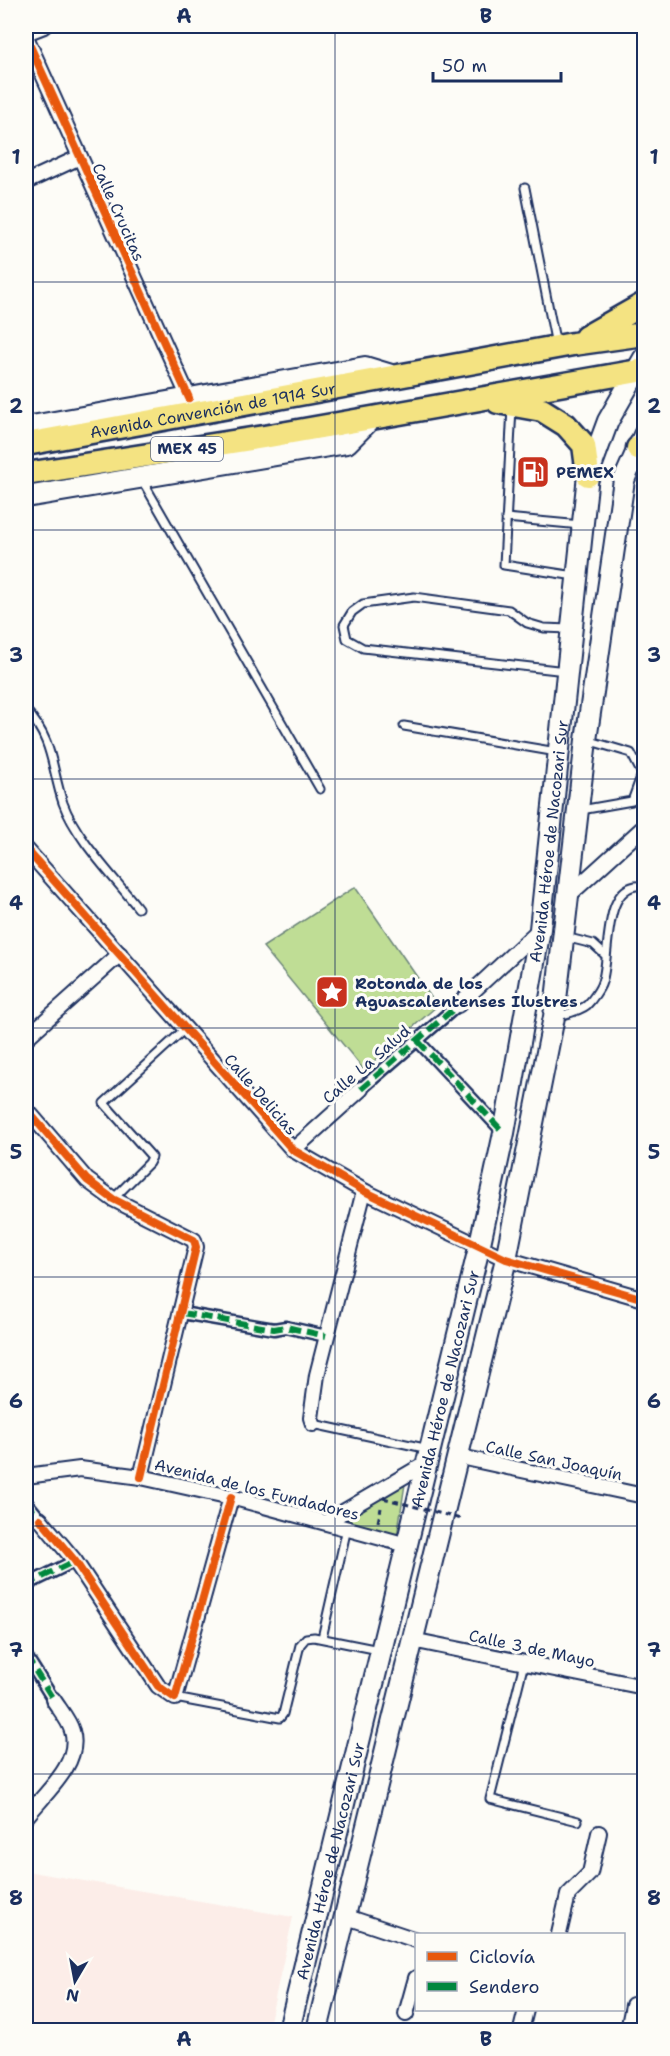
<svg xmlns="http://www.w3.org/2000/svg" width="670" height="2056" font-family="'Shantell Sans',sans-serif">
<rect width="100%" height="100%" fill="#fdfcf7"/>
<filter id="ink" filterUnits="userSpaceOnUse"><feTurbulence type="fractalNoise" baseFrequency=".0167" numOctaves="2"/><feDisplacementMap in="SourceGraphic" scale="12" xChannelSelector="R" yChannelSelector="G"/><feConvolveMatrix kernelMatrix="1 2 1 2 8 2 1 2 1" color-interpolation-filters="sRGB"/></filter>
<g filter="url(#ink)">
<polygon fill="#fcede8" points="26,1871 293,1917 268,2030 26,2030"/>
<g fill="#bfdd95" stroke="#6d867a" stroke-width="1.5">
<polygon points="355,887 437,1006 364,1070 263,947"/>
<polygon points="405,1484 397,1536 338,1521"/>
</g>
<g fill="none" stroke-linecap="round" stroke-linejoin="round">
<defs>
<g id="service">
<polyline points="525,188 556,345"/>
<polyline points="512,407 504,565 575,576"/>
<polyline points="142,480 320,789"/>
<polyline points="506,518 581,525"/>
<polyline points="566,671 363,648 347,639 344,625 352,612 363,604 414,597 509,610 527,623 544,628 569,629"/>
<path d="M26,710C54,741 51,767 63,803C76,839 114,877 138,908"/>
<polyline points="404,726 557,752"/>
<polyline points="581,810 632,801 642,774 631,753 587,740"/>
<polyline points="565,937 593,944 605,955"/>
<path d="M556,1017C565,1014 580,1011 587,1005C592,1000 600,989 602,982C611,958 601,880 644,886"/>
<polyline points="113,1199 149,1163 152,1157 104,1103 186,1028"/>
<polyline points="313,1424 429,1449"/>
<polyline points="322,1638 347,1528"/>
<polyline points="524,1663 490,1799 578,1821"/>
<polyline points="175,1698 280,1718 283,1714 300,1645 306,1638 314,1637 379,1650"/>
</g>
<g id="pedestrian">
<polyline points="418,1041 504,1133"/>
<polyline points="361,1089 458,1005"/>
<polyline points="182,1313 274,1329 286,1327 326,1336"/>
<polyline points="26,1502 40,1519"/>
<polyline points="26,1585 75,1561"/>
<polyline points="26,1656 53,1699"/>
</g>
<g id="minor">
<polyline points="26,33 44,26"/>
<polyline points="26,37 189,398"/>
<polyline points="26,182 80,157"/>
<polyline points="26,849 293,1150 364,1191 506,1259 644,1299"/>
<polyline points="568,896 644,827"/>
<polyline points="458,1005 540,929"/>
<polyline points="26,1038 120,954"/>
<polyline points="26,1109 87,1180 113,1199 194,1240 196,1247 141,1477"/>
<polyline points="293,1150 361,1089"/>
<polyline points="313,1424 311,1418 317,1375 364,1191"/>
<polyline points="456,1456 644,1496"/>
<polyline points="26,1476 80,1469 141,1477 231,1497 407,1545"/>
<polyline points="40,1519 75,1561 158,1686 175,1698 231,1497"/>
<polyline points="326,1522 425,1464"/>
<polyline points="412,1640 644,1687"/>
<path d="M26,1817C44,1794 82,1763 72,1731C69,1720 59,1709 53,1699"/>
<polyline points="344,1916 416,1940"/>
<polyline points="559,1934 568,1895 590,1873 599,1833"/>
<polyline points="406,2014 416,1978"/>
<polyline points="521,2030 526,2010"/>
<polyline points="628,2030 633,2005"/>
</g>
<g id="secondary">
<polyline points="26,427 365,367 398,377"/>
<polyline points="26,497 347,443 372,418"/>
<path id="s1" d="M289,2030L479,1248L504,1133L540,929L588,475L608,421L644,358"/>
<polyline points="317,2030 506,1259 554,1017 586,740 624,480 644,435"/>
</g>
<g id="primary">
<polyline points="586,337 644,304"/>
<polyline points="498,402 542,410 566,425 584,445 588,475"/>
<path id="s2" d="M26,444L573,344L644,334"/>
<polyline points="638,448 644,443"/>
<polyline points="26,474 264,437 644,370"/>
</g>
</defs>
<use href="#service" stroke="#1b2f5e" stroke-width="11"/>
<use href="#pedestrian" stroke="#1b2f5e" stroke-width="15"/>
<use href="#minor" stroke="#1b2f5e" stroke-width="18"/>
<use href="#secondary" stroke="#1b2f5e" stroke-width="24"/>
<use href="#primary" stroke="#1b2f5e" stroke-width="27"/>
<polyline stroke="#1b2f5e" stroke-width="3" stroke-dasharray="6 4.5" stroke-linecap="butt" points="378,1522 381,1508"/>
<use href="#service" stroke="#fdfcf7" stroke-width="7"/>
<use href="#pedestrian" stroke="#fdfcf7" stroke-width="10"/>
<use href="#minor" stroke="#fdfcf7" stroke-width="14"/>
<use href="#secondary" stroke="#fdfcf7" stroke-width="20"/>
<use href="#primary" stroke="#f4e382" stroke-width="22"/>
<polyline stroke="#1b2f5e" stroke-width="3" stroke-dasharray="6 4.5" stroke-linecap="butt" points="383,1498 461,1519"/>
<g stroke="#00873e" stroke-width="6" stroke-dasharray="12 6" stroke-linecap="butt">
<polyline points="418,1041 504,1133"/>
<polyline points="361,1089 458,1005"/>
<polyline points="182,1313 274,1329 286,1327 326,1336"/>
<polyline points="26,1502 40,1519"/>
<polyline points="26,1585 75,1561"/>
<polyline points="26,1656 53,1699"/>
</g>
<defs>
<g id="cycleway">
<polyline points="26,37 189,398"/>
<polyline points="26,849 293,1150 364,1191 506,1259 644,1299"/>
<polyline points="26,1109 87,1180 113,1199 194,1240 196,1247 141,1477"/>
<polyline points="40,1519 75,1561 158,1686 175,1698 231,1497"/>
</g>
</defs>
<use href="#cycleway" stroke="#fdfcf7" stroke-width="11"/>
<use href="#cycleway" stroke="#e8590c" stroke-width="8"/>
</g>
</g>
<path fill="none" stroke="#1b2f5e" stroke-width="1.5" stroke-opacity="0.55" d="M335,26V2030M26,282H644M26,530H644M26,779H644M26,1028H644M26,1277H644M26,1526H644M26,1774H644"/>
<defs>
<symbol id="fuel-square" viewBox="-11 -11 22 22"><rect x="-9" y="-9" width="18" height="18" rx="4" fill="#c8321e" stroke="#fdfcf7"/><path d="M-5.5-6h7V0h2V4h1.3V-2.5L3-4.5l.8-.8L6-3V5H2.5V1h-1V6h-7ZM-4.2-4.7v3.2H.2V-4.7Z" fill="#fff"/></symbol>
<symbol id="sight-square" viewBox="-11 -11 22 22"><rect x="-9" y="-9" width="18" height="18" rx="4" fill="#c8321e" stroke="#fdfcf7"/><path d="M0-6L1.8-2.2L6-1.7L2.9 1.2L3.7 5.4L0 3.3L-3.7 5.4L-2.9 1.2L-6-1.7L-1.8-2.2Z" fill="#fff"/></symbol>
</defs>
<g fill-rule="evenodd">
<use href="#fuel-square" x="514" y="453" width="38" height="38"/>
<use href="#sight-square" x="313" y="973" width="38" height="38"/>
</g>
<g text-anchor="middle" stroke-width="6" stroke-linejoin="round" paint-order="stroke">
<rect fill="#fdfcf7" stroke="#5f6c8c" stroke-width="1.5" x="151" y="437" width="72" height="24" rx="4.5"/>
<g font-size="15" font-weight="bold" fill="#1b2f5e">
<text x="187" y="454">MEX 45</text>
</g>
<g font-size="16" fill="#1b2f5e" stroke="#fdfcf7">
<text transform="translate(119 212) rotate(66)" y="6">Calle Crucitas</text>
<text dy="6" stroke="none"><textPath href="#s2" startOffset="190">Avenida Convención de 1914 Sur</textPath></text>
<text dy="6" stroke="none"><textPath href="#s1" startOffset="1218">Avenida Héroe de Nacozari Sur</textPath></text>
<text transform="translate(366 1064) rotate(-41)" y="6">Calle La Salud</text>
<text transform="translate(261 1094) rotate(49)" y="6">Calle Delicias</text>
<text dy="6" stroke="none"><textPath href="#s1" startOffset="660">Avenida Héroe de Nacozari Sur</textPath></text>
<text transform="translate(554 1460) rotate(12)" y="6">Calle San Joaquín</text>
<text transform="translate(257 1489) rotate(14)" y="6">Avenida de los Fundadores</text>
<text transform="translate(532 1648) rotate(12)" y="6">Calle 3 de Mayo</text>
<text dy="6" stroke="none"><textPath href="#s1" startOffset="174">Avenida Héroe de Nacozari Sur</textPath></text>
</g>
<g font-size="16" font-weight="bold" fill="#1b2f5e" stroke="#fdfcf7" text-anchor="start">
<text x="556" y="478">PEMEX</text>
<text x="355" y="989">Rotonda de los<tspan x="355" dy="18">Aguascalentenses Ilustres</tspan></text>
</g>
</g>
<rect width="670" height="2056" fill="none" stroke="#fdfcf7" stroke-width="66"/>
<rect x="415" y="1933" width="210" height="78" fill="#fdfcf7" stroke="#a3aaba" stroke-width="1.5"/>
<rect x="427" y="1952" width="30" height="9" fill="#e8590c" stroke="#a3aaba" stroke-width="1.5"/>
<text x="469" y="1963" font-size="18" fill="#1b2f5e">Ciclovía</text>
<rect x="427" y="1982" width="30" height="9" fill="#00873e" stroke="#a3aaba" stroke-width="1.5"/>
<text x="469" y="1993" font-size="18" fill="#1b2f5e">Sendero</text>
<g transform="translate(75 1981) rotate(190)" stroke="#fdfcf7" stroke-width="4.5" paint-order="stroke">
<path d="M0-4.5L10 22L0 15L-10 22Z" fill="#1b2f5e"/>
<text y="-9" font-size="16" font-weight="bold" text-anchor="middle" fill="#1b2f5e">N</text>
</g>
<path d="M433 72v9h128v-9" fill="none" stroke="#1b2f5e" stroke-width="3"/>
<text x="442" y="72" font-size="18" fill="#1b2f5e" stroke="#fdfcf7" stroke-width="4.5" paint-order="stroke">50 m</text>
<rect x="33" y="33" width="604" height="1990" fill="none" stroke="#1b2f5e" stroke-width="2"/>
<g font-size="20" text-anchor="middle" font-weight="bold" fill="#1b2f5e">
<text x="184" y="23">A</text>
<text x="486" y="23">B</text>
<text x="16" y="164">1</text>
<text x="654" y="164">1</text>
<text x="16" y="413">2</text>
<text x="654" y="413">2</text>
<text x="16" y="662">3</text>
<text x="654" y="662">3</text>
<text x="16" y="910">4</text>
<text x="654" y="910">4</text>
<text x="16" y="1159">5</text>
<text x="654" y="1159">5</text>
<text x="16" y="1408">6</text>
<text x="654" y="1408">6</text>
<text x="16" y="1657">7</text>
<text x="654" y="1657">7</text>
<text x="16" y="1905">8</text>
<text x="654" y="1905">8</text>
<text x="184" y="2046">A</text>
<text x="486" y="2046">B</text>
</g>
</svg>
